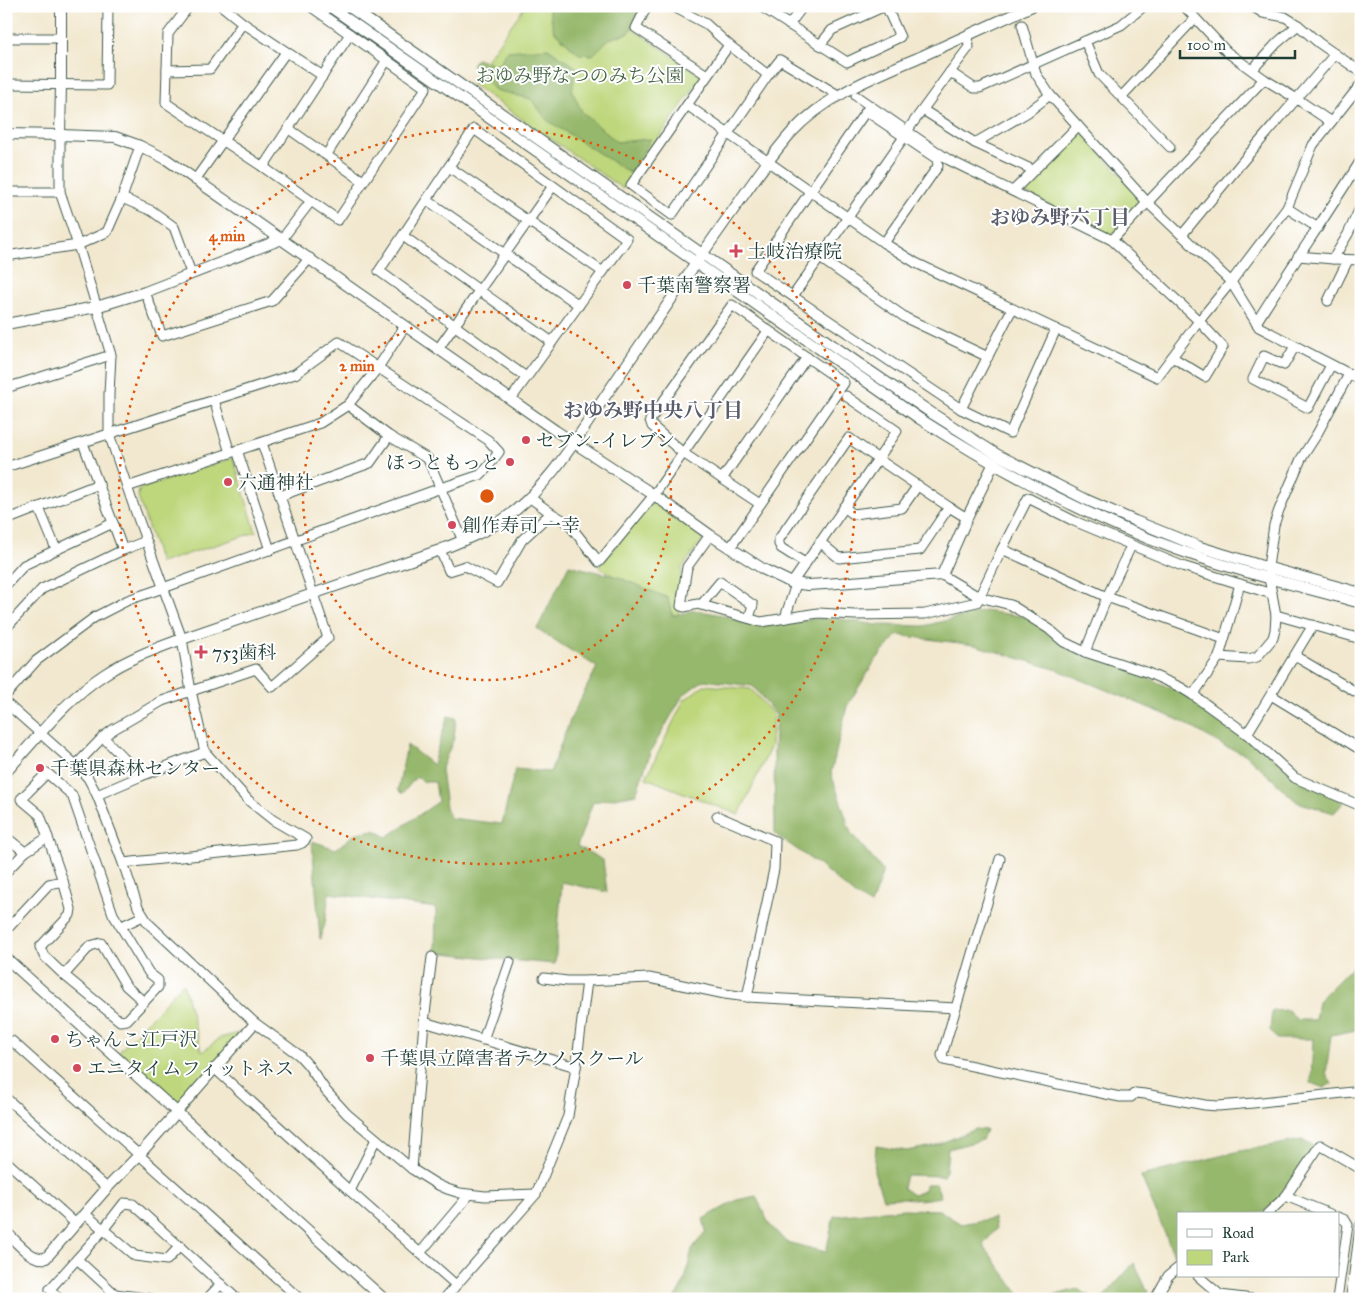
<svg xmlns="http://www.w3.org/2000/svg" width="1367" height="1305" font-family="'IM FELL Great Primer','Noto Serif JP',serif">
<rect width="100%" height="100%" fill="#fff"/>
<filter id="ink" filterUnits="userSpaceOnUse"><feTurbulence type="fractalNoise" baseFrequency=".02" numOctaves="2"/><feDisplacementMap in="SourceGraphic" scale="10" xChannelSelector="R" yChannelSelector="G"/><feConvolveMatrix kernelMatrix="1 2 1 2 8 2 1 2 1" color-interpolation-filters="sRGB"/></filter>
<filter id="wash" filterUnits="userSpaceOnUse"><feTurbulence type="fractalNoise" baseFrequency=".0096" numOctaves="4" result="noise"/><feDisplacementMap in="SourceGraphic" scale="20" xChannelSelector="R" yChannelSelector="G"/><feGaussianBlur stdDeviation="1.12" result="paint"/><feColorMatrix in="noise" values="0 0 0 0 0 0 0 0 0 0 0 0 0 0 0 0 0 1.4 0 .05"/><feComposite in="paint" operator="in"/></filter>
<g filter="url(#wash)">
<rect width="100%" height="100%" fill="#f2e8cf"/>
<g fill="#bed77c" stroke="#6e8a58">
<polygon points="525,6 644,6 633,29 702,76 623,189 470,83"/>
<polygon points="1080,130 1143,200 1110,237 1018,189"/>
<polygon points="233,458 256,532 160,563 138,497 139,489"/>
<polygon points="652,502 704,538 682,568 678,617 599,567"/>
<polygon points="704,685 751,689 773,714 771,746 739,815 646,778 684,700"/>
<polygon points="183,983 202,1052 220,1038 242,1032 178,1104 119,1052"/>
</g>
<g fill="#96b86c" stroke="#5a7a50">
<polygon points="548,6 642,6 629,33 609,39 593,55 579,54 554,31"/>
<polygon points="548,48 576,67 572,91 582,112 617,142 651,139 630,173 547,120 531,99 495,90 472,65 476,59 498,65 507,51"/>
<polygon points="569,565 618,577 668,598 672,616 694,610 722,615 756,625 810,619 835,618 877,625 924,626 984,611 1029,617 1059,642 1124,667 1208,705 1266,752 1344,802 1334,813 1297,802 1245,754 1224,746 1181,721 1058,670 974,645 897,635 875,661 847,706 831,773 851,833 883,871 871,905 856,896 819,865 775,834 774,750 776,715 753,686 704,680 683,695 651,751 636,794 593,802 577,846 603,860 607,892 562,882 555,964 497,959 435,952 436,908 329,893 325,923 320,939 312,841 336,849 356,833 374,830 387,837 438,802 435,782 425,782 416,777 402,794 398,790 407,745 433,765 436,753 448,716 456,718 454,738 441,770 446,807 450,818 502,824 515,769 550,772 571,718 597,667 537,629"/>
<polygon points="1361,958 1361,1029 1331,1035 1326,1074 1332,1083 1324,1088 1311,1083 1313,1039 1277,1039 1270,1030 1272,1011 1288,1010 1297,1020 1315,1020 1318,1001"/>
<polygon points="975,1129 986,1130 982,1140 948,1149 946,1171 943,1176 906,1175 903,1188 913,1195 923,1191 926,1184 936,1184 941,1197 921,1200 903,1198 883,1199 874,1171 876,1146 907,1151 934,1146"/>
<polygon points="1302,1140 1315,1147 1285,1192 1265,1211 1249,1214 1178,1214 1178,1256 1175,1258 1141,1176 1240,1151"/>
<polygon points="756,1196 769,1224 786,1242 826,1252 834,1216 904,1209 939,1210 961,1224 994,1218 996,1229 983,1245 1023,1299 675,1299 685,1280 692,1249 706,1231 703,1219 737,1200"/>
<polygon points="1134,1263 1148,1292 1143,1299 1102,1299"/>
<polygon points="1077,1289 1096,1299 1043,1299"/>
</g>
</g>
<g filter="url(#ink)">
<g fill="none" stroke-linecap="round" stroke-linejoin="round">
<defs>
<g id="minor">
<polyline points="189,6 168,34 166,103 263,167 338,220 426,88 310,6"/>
<polyline points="222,6 243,23 323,76"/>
<polyline points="647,6 636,28 707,75"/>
<polyline points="672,6 706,24 729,45 768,75 780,60 838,95"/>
<polyline points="760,6 847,62 900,37 886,6"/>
<polyline points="1184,6 1227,52 1264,79 1297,99 1331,122"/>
<polyline points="1252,6 1263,13 1285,17 1298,25 1319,43 1361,72"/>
<polyline points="789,25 803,6"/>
<polyline points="1022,25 1036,74 1050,95 1147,202 1231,282 1259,327 1361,380"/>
<polyline points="6,38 60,38"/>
<polyline points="1085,41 1099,74 1170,147"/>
<polyline points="729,45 631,185 672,215 768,75"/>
<polyline points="820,45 832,30 885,6"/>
<polyline points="167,70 210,69 243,23"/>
<polyline points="1252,70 1277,43 1298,25"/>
<polyline points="950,72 969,47 968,35"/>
<polyline points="6,84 107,85 108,6"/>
<polyline points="856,96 949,160 1112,240 1199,321 1223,347 1205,377 1172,357"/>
<polyline points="1122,96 1195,18"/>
<polyline points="687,105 884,243 916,263 1157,377 1199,321 1231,282 1287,208 1313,145 1361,84"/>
<polyline points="923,110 975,143 1033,170"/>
<polyline points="289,129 363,181"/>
<polyline points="907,131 950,72 974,88 980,88 1121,25 1144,6"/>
<polyline points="60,135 60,192 78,245 111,355 109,394 109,434 134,507 182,639 191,691 205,752 248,800 273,820 306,839 302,843 297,845 123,863"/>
<polyline points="975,143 1028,112 1050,95"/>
<polyline points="327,154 387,60"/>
<polyline points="263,167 350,34"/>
<polyline points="449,167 603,272"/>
<polyline points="195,180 286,52"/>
<polyline points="1013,191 1078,126"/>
<polyline points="6,192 60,192"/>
<polyline points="122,198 152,211 174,227 191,273"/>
<polyline points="427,200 579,305"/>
<polyline points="1287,208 1318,228"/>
<polyline points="1182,235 1243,161 1335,54"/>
<polyline points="403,236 552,342"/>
<polyline points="282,239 311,201"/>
<polyline points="1112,240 1264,79"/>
<polyline points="884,243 938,166 937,159 866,111 755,271 961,409 1010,433 1056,329"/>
<polyline points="6,256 78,245 107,232 122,198 140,146"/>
<polyline points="1298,256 1333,259 1361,260"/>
<polyline points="820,258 906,318 988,357"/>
<polyline points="1333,259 1348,234 1361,206"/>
<polyline points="145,292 162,336 272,301 310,258"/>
<polyline points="793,296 904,137"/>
<polyline points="1328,301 1348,260"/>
<path d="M1256,323C1290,268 1327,215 1361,160"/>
<polyline points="1295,346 1284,365 1264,356 1253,379 1308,408 1331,365"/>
<polyline points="438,349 553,186"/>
<polyline points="6,388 111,355"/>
<path d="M511,399C549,346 588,292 627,239L474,129L379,271L526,377"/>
<polyline points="214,400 230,453"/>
<polyline points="348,405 389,436 428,459 463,541"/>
<polyline points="961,409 1012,309"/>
<polyline points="83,443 113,523"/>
<polyline points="237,450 270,550"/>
<polyline points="6,467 295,374 339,342 488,440 499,452 487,468 480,475 441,488 163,588 128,600 95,617 36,661 6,695"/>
<polyline points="722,479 807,357"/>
<polyline points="127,487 320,423 348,405 377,369 405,326"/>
<polyline points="280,496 370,463 389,436"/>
<polyline points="529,497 551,513 568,523 599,562 654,495 768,331"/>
<polyline points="844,507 853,514 902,508 918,485"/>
<polyline points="39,508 56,549"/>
<polyline points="6,520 99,484"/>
<polyline points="710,535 687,567 681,606 684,607 698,604 761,622 818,613 855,615 925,614 977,602 1002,549 1107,597 1224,639"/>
<polyline points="820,542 839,558 920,550 949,507"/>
<polyline points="730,548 844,383 732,305 650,420 652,426 683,453 760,504"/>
<polyline points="1002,549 1028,498 1074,521 1182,566 1272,594"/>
<polyline points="440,550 449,571 465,566 497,583 522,540 551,513"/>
<polyline points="805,563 781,548 779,544 779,539 849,438 878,459 897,431 846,396"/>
<polyline points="942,575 979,597 1011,605 1049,629 1064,642 1085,652 1146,672 1180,687 1193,695 1247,734 1295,778 1361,806"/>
<polyline points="792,583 878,459 949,507 967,518"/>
<polyline points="6,585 24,565 113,523 123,550"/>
<polyline points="701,605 720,582 753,605 749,618"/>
<polyline points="1276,615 1361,639"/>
<polyline points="785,618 796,584"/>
<polyline points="6,628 42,589 123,550 146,541"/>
<polyline points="1085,652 1107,597 1131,546"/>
<polyline points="1295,656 1361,695"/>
<polyline points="1219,657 1248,659 1257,657 1273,638 1275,630 1276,615 1269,578 1268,567 1274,525 1279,510 1301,459 1317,434 1349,374"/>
<polyline points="1193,695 1219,657 1240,584"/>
<polyline points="1271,695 1361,750"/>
<polyline points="6,703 76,765 88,778 97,795 123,863 138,907 148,923 255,1023 299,1055 308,1065 326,1091 347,1114 412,1169 436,1184 447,1189 460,1193 485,1196 536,1194"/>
<polyline points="1247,734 1313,625"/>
<polyline points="103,737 141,776"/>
<polyline points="76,765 103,737 114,729 162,701 256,669 272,687 328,638 262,443"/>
<polygon points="47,773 72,795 113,914 149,973 158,980 158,987 127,1020 120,1021 64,975 44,956 40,947 70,915 71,909 63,881 40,815 21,799"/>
<polyline points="97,795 141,776 205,752"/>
<polyline points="717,816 775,841 774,869 747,997"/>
<polyline points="6,837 25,852"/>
<polyline points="1000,859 942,1055 944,1060 1120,1097 1131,1097 1135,1093 1145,1094 1205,1105 1218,1106 1253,1103 1361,1091"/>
<polyline points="6,872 25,852 48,837"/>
<polyline points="6,922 10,926 49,884 63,881"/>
<polyline points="122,926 143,916"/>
<polyline points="64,975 90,946 101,943 126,986 144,1002"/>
<polyline points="544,978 567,981 587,981 649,978 725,994 747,997 956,1008"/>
<polyline points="424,1022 576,1067"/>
<polyline points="483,1040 510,962"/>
<polyline points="6,1043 12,1041 300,1299"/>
<polyline points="214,1068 350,1191 456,1285"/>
<polyline points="6,1098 107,1188"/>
<polyline points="177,1112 255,1023"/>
<polyline points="6,1161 76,1224"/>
<polyline points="412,1169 424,1022 432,957"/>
<polyline points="350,1191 376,1139"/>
<polyline points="1286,1196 1330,1214"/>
<polyline points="85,1214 135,1256 167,1260 180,1246"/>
<polyline points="1267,1214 1286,1196 1320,1145 1361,1169"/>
<polyline points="420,1253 469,1195"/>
<polyline points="77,1259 115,1294 153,1299"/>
<polyline points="1198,1276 1220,1295 1253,1299"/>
<polyline points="59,1299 50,1289 103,1230 124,1203 133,1204 237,1299"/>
<polyline points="207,1299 221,1284"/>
<polyline points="444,1299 536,1194 568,1116 576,1067 587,981"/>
<polyline points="1155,1299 1168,1276 1178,1268"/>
<polyline points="1337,1299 1348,1225 1345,1220 1338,1217"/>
</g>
<g id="tertiary">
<path d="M329,6L920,419C1001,471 1085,516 1176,549C1236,571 1299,586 1361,603"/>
<polyline points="348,6 858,363 933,414 998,455 1087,500 1135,521 1200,547 1259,565 1361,593"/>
<polyline points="6,134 60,135 115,137 140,146 166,159 556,431 654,495 710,535 763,569 792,583 808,585 825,584 942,575 967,518 993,465"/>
<polyline points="60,135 61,85 61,6"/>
<polyline points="6,324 96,307 145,292 282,239"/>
<path d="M6,772C37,738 66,699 105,674C129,658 155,649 182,639L440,550C462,541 485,532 504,519C548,488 577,438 606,395C647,335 687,275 729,216C749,188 768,159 791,133C826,95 876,76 922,56C959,39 995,23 1032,6"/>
<polyline points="6,958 384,1299"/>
<path d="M6,1232C17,1242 31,1261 46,1258L107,1188L139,1155L177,1112"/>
<polyline points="1351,1299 1361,1225"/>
</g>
</defs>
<use href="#minor" stroke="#3f574b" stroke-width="11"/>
<use href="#tertiary" stroke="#3f574b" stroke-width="12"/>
<use href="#minor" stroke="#fff" stroke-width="9"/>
<use href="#tertiary" stroke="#fff" stroke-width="10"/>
</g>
</g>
<g fill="none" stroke="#de580e" stroke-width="2.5" stroke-dasharray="2.5 5">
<circle cx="487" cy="496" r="184"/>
<circle cx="487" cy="496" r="368"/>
</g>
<g fill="#d1495b" stroke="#fff" stroke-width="2">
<path d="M733.5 243.5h5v5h5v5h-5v5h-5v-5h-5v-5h5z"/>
<circle cx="627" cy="285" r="5"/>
<circle cx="526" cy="440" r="5"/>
<circle cx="510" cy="462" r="5"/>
<circle cx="228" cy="482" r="5"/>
<circle cx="452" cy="525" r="5"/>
<path d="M198.5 644.5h5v5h5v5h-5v5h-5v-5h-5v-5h5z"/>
<circle cx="40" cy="768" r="5"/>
<circle cx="55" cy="1039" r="5"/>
<circle cx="370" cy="1058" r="5"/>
<circle cx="77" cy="1068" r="5"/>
</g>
<g text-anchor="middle" stroke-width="4" stroke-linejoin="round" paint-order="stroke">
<g font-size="19" fill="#476446" stroke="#fff">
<text x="580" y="82">おゆみ野なつのみち公園</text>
</g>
<g font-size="19" fill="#1f3d34" stroke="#fff" text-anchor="start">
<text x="747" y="258">土岐治療院</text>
<text x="637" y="292">千葉南警察署</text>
<text x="536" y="447">セブン-イレブン</text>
<text x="500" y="469" text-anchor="end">ほっともっと</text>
<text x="238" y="489">六通神社</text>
<text x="462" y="532">創作寿司 一幸</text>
<text x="212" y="659">753歯科</text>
<text x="50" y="775">千葉県森林センター</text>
<text x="65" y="1046">ちゃんこ江戸沢</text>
<text x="380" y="1065">千葉県立障害者テクノスクール</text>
<text x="87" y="1075">エニタイムフィットネス</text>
</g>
<g font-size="20" font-weight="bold" fill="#5a5e6b" stroke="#fff">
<text x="1060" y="224">おゆみ野六丁目</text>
<text x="653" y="417">おゆみ野中央八丁目</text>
</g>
</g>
<circle cx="487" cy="496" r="8" fill="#de580e" stroke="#fff" stroke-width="2.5"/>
<g font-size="15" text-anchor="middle" font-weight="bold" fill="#de580e" stroke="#fff" stroke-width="4" stroke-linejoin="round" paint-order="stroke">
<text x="227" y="241">4 min</text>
<text x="357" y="371">2 min</text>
</g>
<rect width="1367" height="1305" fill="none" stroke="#fff" stroke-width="25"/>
<rect x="1177" y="1212" width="162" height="65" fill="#ffffff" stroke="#a5b1ae"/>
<rect x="1187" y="1229" width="25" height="8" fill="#ffffff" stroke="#a5b1ae"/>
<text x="1222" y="1238" font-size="15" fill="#1f3d34">Road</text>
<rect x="1187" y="1250" width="25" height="15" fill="#bed77c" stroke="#a5b1ae"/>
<text x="1222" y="1262" font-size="15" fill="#1f3d34">Park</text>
<path d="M1180 50v8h115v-8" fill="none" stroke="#1f3d34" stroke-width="2.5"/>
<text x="1187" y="50" font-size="15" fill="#1f3d34" stroke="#ffffff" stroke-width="4" paint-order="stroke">100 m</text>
</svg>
